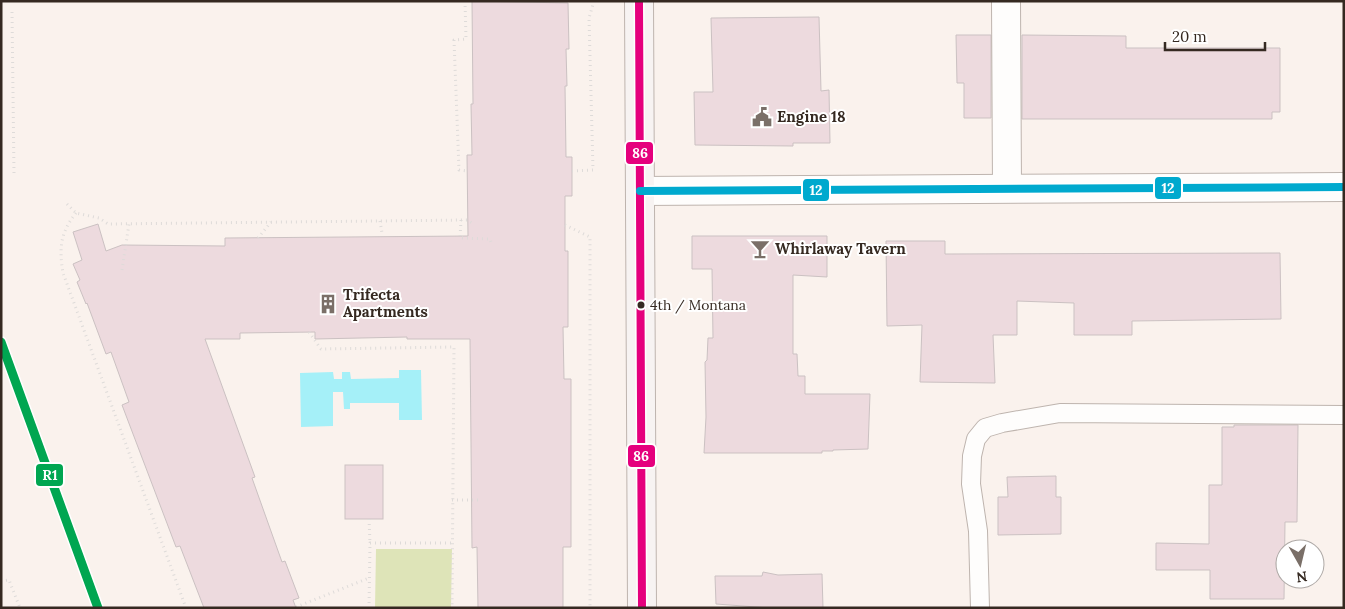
<svg xmlns="http://www.w3.org/2000/svg" width="1345" height="609" font-family="Lora,serif">
<rect width="100%" height="100%" fill="#faf2ed"/>
<polygon fill="#dee4b8" points="376,549 452,549 451,608 375,608"/>
<polygon fill="#a5f0f8" points="399,370 421,370 422,420 399,420 399,403 350,403 350,409 344,409 343,392 333,392 333,426 301,427 300,373 333,372 334,379 342,379 342,372 350,372 351,379 399,378"/>
<g fill="#eddade" stroke="#cbc1c2">
<polygon points="472,1 568,3 569,49 566,49 567,86 565,86 566,157 572,157 572,196 565,196 565,251 568,251 568,327 563,327 564,379 571,379 571,547 563,547 563,608 478,608 477,547 472,548 470,339 407,339 407,337 315,339 315,332 240,333 240,339 205,339 255,477 252,478 282,562 285,561 299,598 293,600 296,608 204,608 180,546 176,547 122,405 129,402 111,352 106,354 87,303 86,304 77,282 80,280 73,264 82,260 73,232 98,224 106,251 122,245 225,246 225,238 468,236 467,155 472,155 471,104 473,104"/>
<polygon points="819,17 821,91 829,90 830,143 793,143 793,146 695,145 694,92 713,92 711,18"/>
<polygon points="956,35 991,35 991,118 964,118 964,83 957,83"/>
<polygon points="1022,35 1126,36 1126,48 1280,48 1280,112 1272,112 1272,119 1022,119"/>
<polygon points="692,236 827,236 827,277 793,275 793,354 797,354 798,376 805,376 805,394 870,394 868,449 833,450 833,451 822,451 822,453 704,453 706,417 705,362 707,360 708,338 713,338 712,269 692,269"/>
<polygon points="886,241 945,241 945,254 1280,253 1281,319 1132,321 1132,335 1074,335 1074,303 1017,301 1017,335 993,335 995,383 920,382 922,325 887,326"/>
<polygon points="1234,425 1298,425 1297,522 1285,522 1284,599 1210,599 1210,570 1156,570 1156,543 1209,544 1209,485 1222,485 1222,427 1234,427"/>
<rect x="345" y="465" width="38" height="54"/>
<polygon points="1056,476 1056,497 1061,497 1061,534 998,535 998,497 1008,497 1007,477"/>
<polygon points="763,572 778,575 822,574 823,608 770,608 716,604 715,576 762,576"/>
</g>
<g fill="none" stroke-linecap="round" stroke-linejoin="round">
<defs>
<polyline id="service" points="980,608 978,531 971,484 972,456 976,439 985,428 1002,423 1060,413 1344,415"/>
<g id="minor">
<polyline points="1006,1 1007,188"/>
<polyline points="640,191 1344,187"/>
</g>
<polyline id="secondary" points="639,1 642,608"/>
</defs>
<use href="#service" stroke="#beb4ae" stroke-width="20"/>
<use href="#minor" stroke="#beb4ae" stroke-width="30"/>
<use href="#secondary" stroke="#beb4ae" stroke-width="30"/>
<g stroke="#dedbd9" stroke-width="3" stroke-dasharray="1 4" stroke-linecap="butt">
<polyline points="465,1 466,39 454,40 459,170 467,171"/>
<polyline points="12,12 14,173"/>
<polyline points="572,171 593,170 589,18 594,1"/>
<polyline points="67,204 76,213 99,218 108,224 467,220 474,224"/>
<path d="M76,213C60,233 59,248 63,273L186,608"/>
<polyline points="461,220 460,238 490,239 491,242"/>
<polyline points="380,221 382,233"/>
<polyline points="565,225 590,237 590,608"/>
<polyline points="258,238 271,222"/>
<polyline points="122,270 129,224"/>
<polyline points="309,332 321,349 454,347 452,608"/>
<polyline points="452,500 478,500"/>
<polyline points="369,519 370,543"/>
<polyline points="1,581 9,580 20,608"/>
<polyline points="296,607 369,578"/>
<polyline points="369,608 370,543 453,543"/>
</g>
<use href="#service" stroke="#fefdfc" stroke-width="18"/>
<use href="#minor" stroke="#fefdfc" stroke-width="28"/>
<use href="#secondary" stroke="#f7f3f2" stroke-width="28"/>
<defs>
<polyline id="bus-1" points="639,1 642,608"/>
<polyline id="bus-2" points="640,191 1344,187"/>
</defs>
<use href="#bus-1" stroke="#fff" stroke-width="11"/>
<use href="#bus-2" stroke="#fff" stroke-width="11"/>
<use href="#bus-1" stroke="#e5007d" stroke-width="8"/>
<use href="#bus-2" stroke="#00a9ce" stroke-width="8"/>
<defs>
<polyline id="rail-1" points="1,342 98,608"/>
</defs>
<use href="#rail-1" stroke="#fff" stroke-width="12"/>
<use href="#rail-1" stroke="#00a651" stroke-width="9"/>
</g>
<defs>
<symbol id="civic-bare" viewBox="-9 -9 18 18"><path d="M-.6-6.5H3V-4.5H.6V-3L4-1V1h2V6H-6V1h2V-1L-.6-3ZM-1.2 2.5V6h2.4V2.5Z" fill="#7a6f68" stroke="#fff" stroke-width="2.5" paint-order="stroke"/></symbol>
<symbol id="bar-bare" viewBox="-9 -9 18 18"><path d="M-6-5H6L.8 .8V4.5H3.5V6h-7V4.5H-.8V.8Z" fill="#7a6f68" stroke="#fff" stroke-width="2.5" paint-order="stroke"/></symbol>
<symbol id="building-bare" viewBox="-9 -9 18 18"><path d="M-4-6H4V6H1V3H-1V6H-4ZM-2.5-4.3h1.7v1.8h-1.7ZM.8-4.3h1.7v1.8H.8ZM-2.5-1h1.7V.8h-1.7ZM.8-1h1.7V.8H.8Z" fill="#7a6f68" stroke="#fff" stroke-width="2.5" paint-order="stroke"/></symbol>
</defs>
<g fill-rule="evenodd">
<use href="#civic-bare" x="748" y="103" width="28" height="28"/>
<use href="#bar-bare" x="746" y="235" width="28" height="28"/>
<use href="#building-bare" x="314" y="290" width="28" height="28"/>
</g>
<circle fill="#352921" stroke="#fff" stroke-width="2" cx="641" cy="305" r="4.5"/>
<g text-anchor="middle" stroke-width="4" stroke-linejoin="round" paint-order="stroke">
<g font-size="14" fill="#352921" stroke="#fff" text-anchor="start">
<text x="650" y="310">4th / Montana</text>
</g>
<g font-size="15" font-weight="bold" fill="#352921" stroke="#fff" text-anchor="start">
<text x="777" y="122">Engine 18</text>
<text x="775" y="254">Whirlaway Tavern</text>
<text x="343" y="300">Trifecta<tspan x="343" dy="17">Apartments</tspan></text>
</g>
</g>
<g stroke="#fff" stroke-width="2">
<rect x="625" y="141" width="29" height="24" rx="5" fill="#e5007d"/>
<rect x="1154" y="176" width="28" height="24" rx="5" fill="#00a9ce"/>
<rect x="802" y="178" width="28" height="24" rx="5" fill="#00a9ce"/>
<rect x="627" y="444" width="29" height="24" rx="5" fill="#e5007d"/>
<rect x="35" y="463" width="29" height="24" rx="5" fill="#00a651"/>
</g>
<g font-size="14" text-anchor="middle" font-weight="bold" fill="#fff">
<text x="640" y="158">86</text>
<text x="1168" y="193">12</text>
<text x="816" y="195">12</text>
<text x="641" y="461">86</text>
<text x="50" y="480">R1</text>
</g>
<rect width="1345" height="609" fill="none" stroke="#352921" stroke-width="5"/>
<g transform="translate(1300 564) rotate(172)"><circle r="24" fill="#ffffff" stroke="#aea9a6"/>
<path d="M0-4L9 19L0 12L-9 19Z" fill="#7a6f68"/>
<text y="-8" font-size="14" font-weight="bold" text-anchor="middle" fill="#352921">N</text>
</g>
<path d="M1165 42v8h100v-8" fill="none" stroke="#352921" stroke-width="2.5"/>
<text x="1172" y="42" font-size="15" fill="#352921" stroke="#ffffff" stroke-width="4" paint-order="stroke">20 m</text>
</svg>
